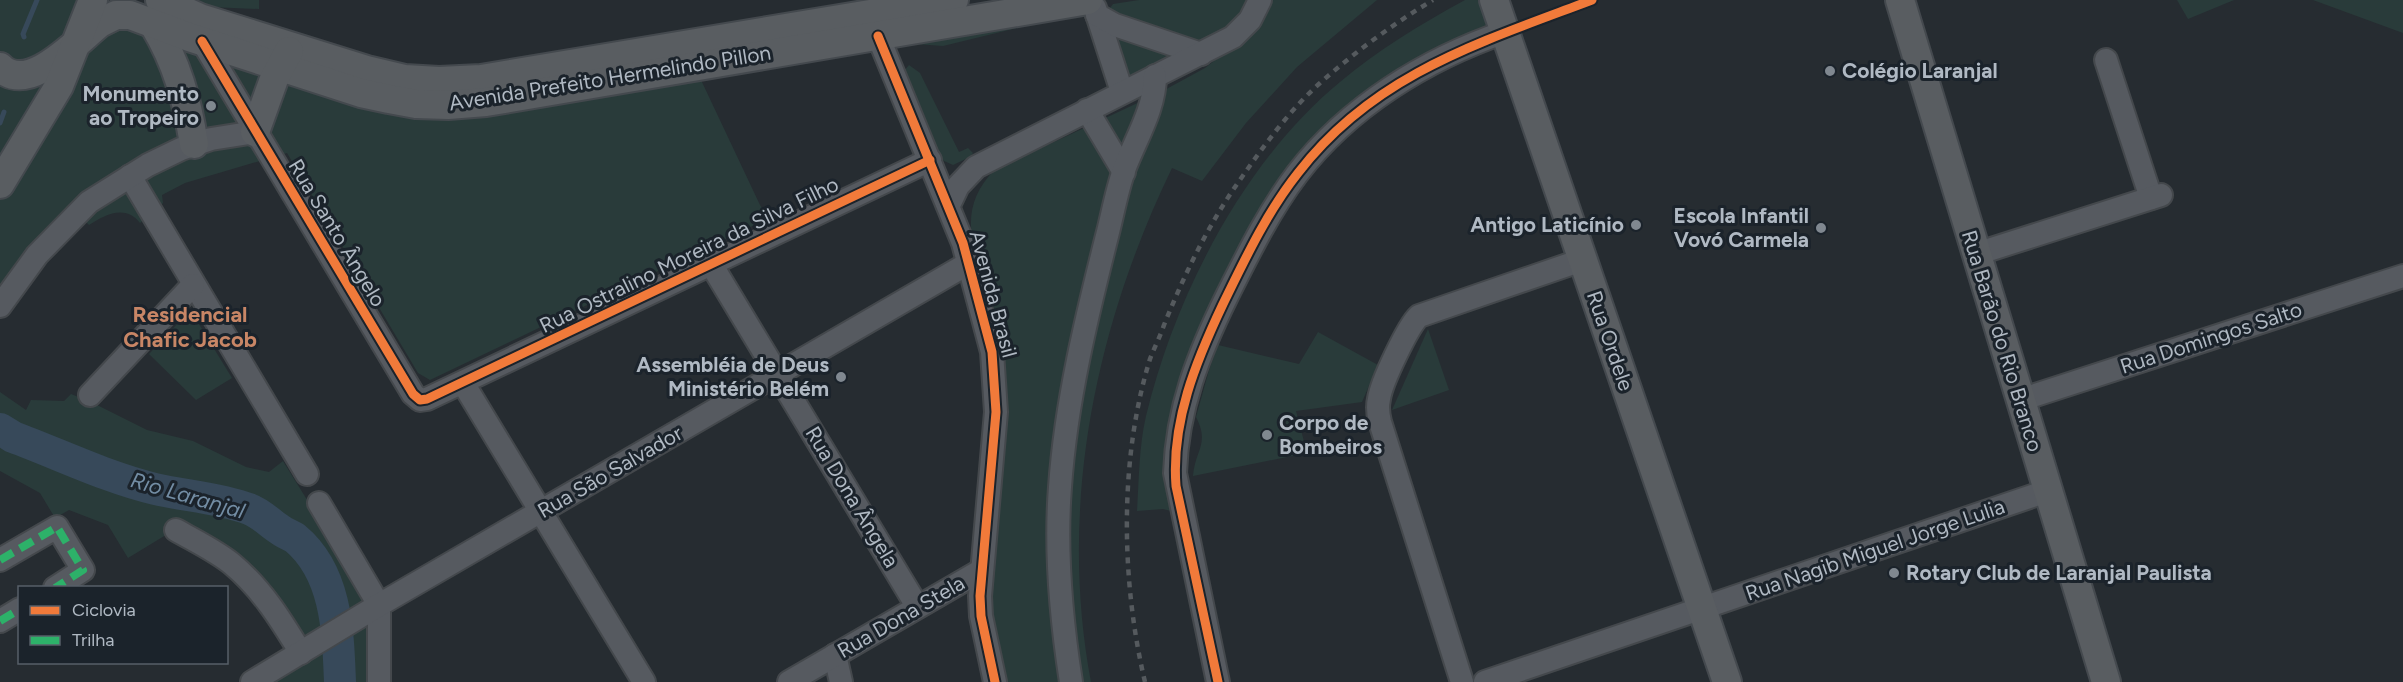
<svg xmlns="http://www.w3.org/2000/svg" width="2403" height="682" font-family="Figtree,sans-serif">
<rect width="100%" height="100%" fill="#262c31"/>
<g fill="#293b3a">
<path d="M0,0H98L92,16L367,109L427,118H472L701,80L760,205L769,218L430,380L418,373L287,153L185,183L162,195L163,203L140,223C125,204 105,215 89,225L71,207L0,293Z"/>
<polygon points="199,0 259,0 259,9 210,7"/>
<polygon points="1139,0 1251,0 1240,20 1209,39 1193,41 1110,13 1110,8 1113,4"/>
<path d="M1270,0H1377L1297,67L1246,123L1202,181L1172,168C1095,327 1058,507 1091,682H1003L989,615L1005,413L972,238C968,210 975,191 994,170L1159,93L1205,68L1215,60L1239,45L1253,33Z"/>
<path d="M1465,0H1478L1487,25L1425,57L1260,213L1166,482L1171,511L1163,509L1137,511C1139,479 1139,446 1146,416C1175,296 1243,162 1340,82C1378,50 1421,24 1465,0Z"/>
<polygon points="2177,0 2234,0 2188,19"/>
<polygon points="2313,0 2403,0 2403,33"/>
<polygon points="1071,15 943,46 902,43"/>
<polygon points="1115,34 1174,55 1130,77"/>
<polygon points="909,65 920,73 959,152 968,148 973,153 970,157 953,165 942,160 939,156 904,71"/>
<polygon points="187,317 197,321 232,378 196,400 149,354 181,320"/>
<polygon points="1428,329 1449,390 1392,410"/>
<path d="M1318,332L1378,365L1362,402L1296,411L1307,453L1193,476C1195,450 1210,444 1196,417L1209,370L1218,345L1299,364Z"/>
<polygon points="0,392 26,410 31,400 64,401 71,394 93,403 147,430 193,441 246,467 269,472 283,461 366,595 365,625 368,628 369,682 267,682 308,635 299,632 184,524 128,558 108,525 69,510 55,518 40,493 0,471"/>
</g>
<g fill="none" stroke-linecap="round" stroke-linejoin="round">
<g stroke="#37495a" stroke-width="5">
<polyline points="24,37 23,34 37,0"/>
<polyline points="0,123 4,112"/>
</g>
<path stroke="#37495a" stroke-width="32" d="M0,429L13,437C59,454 108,478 155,489C186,496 219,498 249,509C262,514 268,522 279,529C284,533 290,535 295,538C337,573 338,632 340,682"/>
<defs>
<g id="minor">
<polyline points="1095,8 1122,92"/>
<polyline points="1097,15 1115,25 1201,54"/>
<polyline points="878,36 963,243 992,352 996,412 980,596 981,616 995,682"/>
<polyline points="202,41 413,394 420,400 427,399 930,160"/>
<polyline points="2106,60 2151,198"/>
<polyline points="1087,110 1124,172"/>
<polyline points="130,176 307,474"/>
<polyline points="949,205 958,186 976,167 1233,37 1250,20 1260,0"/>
<polyline points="1976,254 2161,195"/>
<polyline points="711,264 917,606"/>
<polyline points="0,306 37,255 89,202 148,165 181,149 211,139 255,132"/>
<polyline points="463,383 644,682"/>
<polyline points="90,395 193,285"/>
<polyline points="2020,400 2403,276"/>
<polyline points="319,503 379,605 379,682"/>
<path d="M176,530C195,541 216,551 232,564C262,589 281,620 301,653"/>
<polyline points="0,560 57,527 83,570 55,588"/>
<polyline points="0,621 20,609"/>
<polyline points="835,655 841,682"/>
<polyline points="252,682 379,605 969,263"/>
<polyline points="789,682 982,570"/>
<path d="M1071,682C1061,618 1055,552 1060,487C1066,401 1087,315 1108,232C1113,212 1117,190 1124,170C1135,140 1155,109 1155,76"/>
<path d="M1218,682L1175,473C1177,408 1199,353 1227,296C1248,254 1269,211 1297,174C1348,107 1426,59 1505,32"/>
<path d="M1462,682L1380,422C1378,414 1377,407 1379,399C1381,383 1408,326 1419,316L1582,260"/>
<polyline points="1485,682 2047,491"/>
</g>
<g id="major">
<polyline points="160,0 200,18 367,70 405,79 439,81 481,79 954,0"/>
<polyline points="1494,0 1727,682"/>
<polyline points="1900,0 2106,682"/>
<path d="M154,25C177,63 187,100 194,144"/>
<path d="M0,67C28,96 77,41 100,23L116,15H130L189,37L361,93L389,99L416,104L448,105L486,102L1088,0"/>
<polyline points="255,132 274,79 289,51"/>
<polyline points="0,184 59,86 93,0"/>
</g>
</defs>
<use href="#minor" stroke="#44484c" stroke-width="26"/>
<use href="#major" stroke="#44494e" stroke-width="32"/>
<use href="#minor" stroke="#565a60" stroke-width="22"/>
<use href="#major" stroke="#595d61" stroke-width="28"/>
<path stroke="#555a5e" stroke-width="4.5" stroke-dasharray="6 6" stroke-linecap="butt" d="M1145,682C1121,581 1119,459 1150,359C1154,348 1160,337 1164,325C1185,273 1209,223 1242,177C1265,144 1290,110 1320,83C1355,52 1393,24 1433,0"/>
<g stroke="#2db169" stroke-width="8" stroke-dasharray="15 8" stroke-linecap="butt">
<polyline points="0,560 57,527 83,570 55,588"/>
<polyline points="0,621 20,609"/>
</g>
<defs>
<g id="cycleway">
<polyline points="878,36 963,243 992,352 996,412 980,596 981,616 995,682"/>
<polyline points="202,41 413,394 420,400 427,399 930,160"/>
<path d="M1218,682L1176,486C1171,422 1196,361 1223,304C1245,259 1267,212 1298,173C1374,74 1481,42 1592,0"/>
</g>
</defs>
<use href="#cycleway" stroke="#1b232b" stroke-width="13"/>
<use href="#cycleway" stroke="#f17a3a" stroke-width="9"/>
</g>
<g fill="#808890" stroke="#1b232b" stroke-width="2">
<circle cx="1830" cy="71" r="6"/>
<circle cx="211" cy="106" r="6"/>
<circle cx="1636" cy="225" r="6"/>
<circle cx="1821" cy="228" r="6"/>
<circle cx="841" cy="377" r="6"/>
<circle cx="1267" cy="435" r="6"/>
<circle cx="1894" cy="573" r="6"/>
</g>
<g text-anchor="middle" stroke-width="6" stroke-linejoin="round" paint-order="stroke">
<g font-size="21" font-weight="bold" fill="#b0b9c3" stroke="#1b232b" text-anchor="end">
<text x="1842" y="78" text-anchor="start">Colégio Laranjal</text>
<text x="199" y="101">Monumento<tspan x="199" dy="24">ao Tropeiro</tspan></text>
<text x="1809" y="223">Escola Infantil<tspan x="1809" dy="24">Vovó Carmela</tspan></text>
<text x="1624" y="232">Antigo Laticínio</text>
<text x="829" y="372">Assembléia de Deus<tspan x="829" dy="24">Ministério Belém</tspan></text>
<text x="1279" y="430" text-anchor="start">Corpo de<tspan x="1279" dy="24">Bombeiros</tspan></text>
<text x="1906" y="580" text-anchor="start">Rotary Club de Laranjal Paulista</text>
</g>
<g font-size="21" fill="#b0b9c3" stroke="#1b232b">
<text transform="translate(610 78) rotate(-9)" y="7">Avenida Prefeito Hermelindo Pillon</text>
<text transform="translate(337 233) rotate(59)" y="7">Rua Santo Ângelo</text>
<text transform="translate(689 255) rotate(-26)" y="7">Rua Ostralino Moreira da Silva Filho</text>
<text transform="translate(993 294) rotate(75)" y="7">Avenida Brasil</text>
<text transform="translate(2211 338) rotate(-18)" y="7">Rua Domingos Salto</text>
<text transform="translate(1610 341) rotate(71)" y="7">Rua Ordele</text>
<text transform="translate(2002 341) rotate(73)" y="7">Rua Barão do Rio Branco</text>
<text transform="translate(610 472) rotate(-30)" y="7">Rua São Salvador</text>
<text transform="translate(852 497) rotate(59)" y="7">Rua Dona Ângela</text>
<text transform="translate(1875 550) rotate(-19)" y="7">Rua Nagib Miguel Jorge Lulia</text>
<text transform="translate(901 617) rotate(-30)" y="7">Rua Dona Stela</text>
</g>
<g font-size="22" font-weight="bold" fill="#c88666" stroke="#1b232b">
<text x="190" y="322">Residencial<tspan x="190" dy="25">Chafic Jacob</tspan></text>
</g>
<g font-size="22" font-style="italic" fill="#738da4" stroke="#1b232b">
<text transform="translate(188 495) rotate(16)" y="8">Rio Laranjal</text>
</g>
</g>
<rect x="18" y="586" width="210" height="78" fill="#1b232b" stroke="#575f68" stroke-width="1.5"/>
<rect x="30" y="606" width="30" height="9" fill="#f17a3a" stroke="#575f68" stroke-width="1.5"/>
<text x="72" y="616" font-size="18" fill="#b0b9c3">Ciclovia</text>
<rect x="30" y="636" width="30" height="9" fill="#2db169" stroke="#575f68" stroke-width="1.5"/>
<text x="72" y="646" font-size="18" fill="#b0b9c3">Trilha</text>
</svg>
